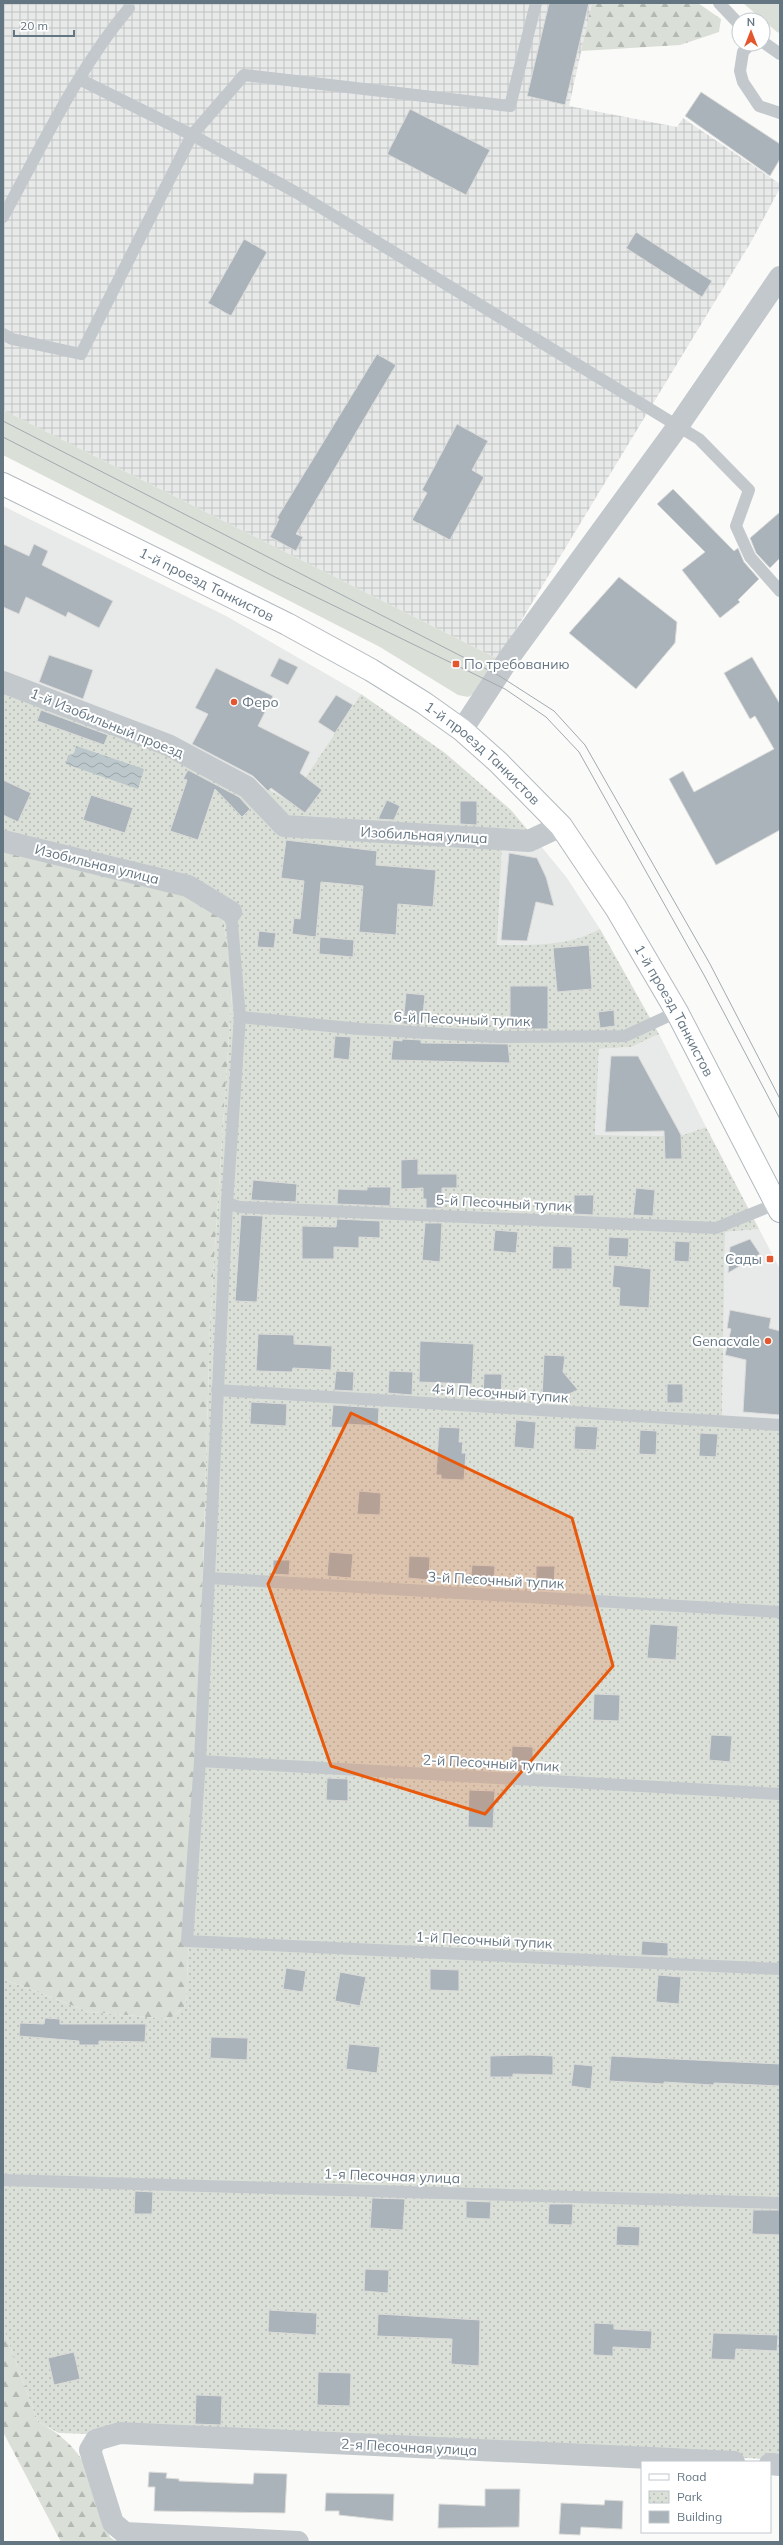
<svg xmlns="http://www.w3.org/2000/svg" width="783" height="2545" font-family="Mulish,sans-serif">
<defs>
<pattern id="industrial-grid" width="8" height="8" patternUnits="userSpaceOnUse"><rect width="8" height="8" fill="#e8e9e9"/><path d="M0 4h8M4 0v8" fill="none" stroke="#c0c1c2"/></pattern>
<pattern id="forest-firs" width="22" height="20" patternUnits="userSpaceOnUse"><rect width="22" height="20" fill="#dadfd7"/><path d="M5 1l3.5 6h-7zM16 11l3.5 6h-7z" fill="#b4b9b4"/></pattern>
<pattern id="park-dots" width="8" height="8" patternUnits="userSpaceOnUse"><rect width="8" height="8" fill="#dadfd7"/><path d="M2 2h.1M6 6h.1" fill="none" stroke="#b4b9b4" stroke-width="1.8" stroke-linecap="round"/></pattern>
<pattern id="water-waves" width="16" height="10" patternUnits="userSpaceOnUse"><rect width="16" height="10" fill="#bbc7cb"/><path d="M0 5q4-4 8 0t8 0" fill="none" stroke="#9ca6aa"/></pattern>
</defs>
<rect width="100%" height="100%" fill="#fafaf8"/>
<g fill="#e8e9e9">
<polygon points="3,506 226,616 361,694 290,801 169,738 3,677"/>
<polygon points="540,845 567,878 600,929 582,939 550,945 497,945 502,847"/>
<polygon points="659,1034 706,1127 680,1136 595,1135 599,1049 631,1047"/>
<polygon points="759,1229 780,1269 780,1419 722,1417 725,1232"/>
</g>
<polygon fill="url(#industrial-grid)" points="3,3 592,3 569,106 677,127 683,118 780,184 780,188 751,242 498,659 3,410"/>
<g fill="#dadfd7">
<polygon points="743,3 780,3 780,33 777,32"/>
<polygon points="3,410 498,659 475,693 468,697 458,695 380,647 3,455"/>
</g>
<g fill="url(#forest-firs)">
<polygon points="592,3 698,3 721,19 719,32 680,45 581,51"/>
<polygon points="3,852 187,893 223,920 233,975 210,1323 200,1679 186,2005 170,2019 89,2012 3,1979"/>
<path d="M3,2327L38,2422C90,2449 95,2485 110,2537L114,2540L150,2542H61L3,2432Z"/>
</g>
<path fill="url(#park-dots)" d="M3,677L169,738L290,801L361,694L445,753L511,810L540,845L502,847L497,945C533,945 568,947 600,929L659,1034L631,1047L599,1049L595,1135L680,1136L706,1127L759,1229L725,1232L722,1417L780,1419V2460L659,2453L59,2433L38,2422L3,2327V1979L89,2012L170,2019L186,2005L200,1679L210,1323L233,975L223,920L187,893L3,852Z"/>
<polygon fill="url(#water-waves)" points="76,746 144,769 138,789 66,764 68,755 74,754"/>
<g fill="#aab3b9" stroke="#dcdcda">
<polygon points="549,3 589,3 565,105 527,96"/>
<polygon points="701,92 780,144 780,159 770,176 685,116"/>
<polygon points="410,109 490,150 466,195 387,154"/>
<polygon points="636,232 712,281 702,297 626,248"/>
<polygon points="244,239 267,252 231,316 208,303"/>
<polygon points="377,354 396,365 296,534 303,537 296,551 270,537 279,519 277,518"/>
<polygon points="457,424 488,441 472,470 484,477 450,540 412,520 427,493 422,490"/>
<polygon points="673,489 734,551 738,548 744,562 759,579 738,600 740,602 720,618 682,570 705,552 657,504"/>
<polygon points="780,512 780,558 770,568 756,553 750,538"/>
<polygon points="3,544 29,556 34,544 48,551 42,565 113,601 99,628 68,612 66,617 26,597 19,614 3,607"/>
<polygon points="619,577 677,622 675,643 636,689 569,633"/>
<polygon points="49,655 93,670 83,699 39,682"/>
<polygon points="752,657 780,704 780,830 716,865 669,779 683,771 694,792 774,749 755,716 750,719 724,673"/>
<polygon points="279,658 298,667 288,685 270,676"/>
<polygon points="216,668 273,696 258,726 310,752 300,773 322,790 305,813 271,788 268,791 253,776 192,744 208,714 195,708"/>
<polygon points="336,695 353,705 335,733 318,722"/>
<polygon points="41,710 108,735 104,745 37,721"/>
<polygon points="188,770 239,797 250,809 242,817 215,789 198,840 170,831 187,780 183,779"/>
<polygon points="3,780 31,793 18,822 3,815"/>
<polygon points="91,795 133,808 125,833 83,820"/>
<polygon points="387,800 400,806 394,820 378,819"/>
<polygon points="460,801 477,801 477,825 460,824"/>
<polygon points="286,840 377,851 376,865 436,870 433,907 398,904 396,935 359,932 363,886 321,882 316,937 292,934 294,918 300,919 304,881 281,878"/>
<polygon points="509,853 537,858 546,877 554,906 536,902 527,941 501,940"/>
<polygon points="259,931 276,933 274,948 257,947"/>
<polygon points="320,937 354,940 353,957 319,954"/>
<polygon points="589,945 592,989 557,992 553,948"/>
<rect x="510" y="986" width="38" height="43"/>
<polygon points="406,993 425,995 422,1025 403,1024"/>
<polygon points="614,1010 615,1026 600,1028 598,1012"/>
<polygon points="335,1036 351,1037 349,1060 333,1058"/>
<polygon points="402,1039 421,1040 421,1043 508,1044 510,1063 391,1060 393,1040 402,1041"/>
<polygon points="611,1056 638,1056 681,1135 682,1159 665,1159 664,1131 605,1132"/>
<polygon points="418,1159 418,1174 457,1174 457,1188 442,1188 442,1208 426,1208 426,1199 423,1199 423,1188 401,1189 401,1160"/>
<polygon points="253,1180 297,1184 296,1202 251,1200"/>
<polygon points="367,1187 391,1187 390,1206 337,1204 338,1189 367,1190"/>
<polygon points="636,1188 655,1190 653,1216 633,1215"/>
<polygon points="574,1195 594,1195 593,1215 574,1214"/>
<polygon points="241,1215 263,1216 257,1302 235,1301"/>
<polygon points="337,1219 380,1221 380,1238 359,1237 359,1248 334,1247 334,1259 302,1259 302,1226 336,1227"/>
<polygon points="425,1223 442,1223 440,1262 422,1260"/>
<polygon points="495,1230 518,1232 516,1253 493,1251"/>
<polygon points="609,1237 629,1238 628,1257 608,1256"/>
<polygon points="750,1239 760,1254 728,1273 730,1247"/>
<polygon points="675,1241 690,1242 689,1262 674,1261"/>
<polygon points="553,1246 572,1247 572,1269 552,1269"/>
<polygon points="614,1265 651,1269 649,1308 619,1306 620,1288 612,1287"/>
<polygon points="730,1310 771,1318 769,1328 780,1331 780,1415 743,1412 746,1360 725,1355 731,1329 727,1328"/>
<polygon points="258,1334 294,1335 294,1344 332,1346 331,1370 293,1368 292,1372 256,1371"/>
<polygon points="420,1341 474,1344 472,1384 419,1382"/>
<polygon points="544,1355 565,1356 563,1372 578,1390 557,1399 542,1398"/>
<polygon points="336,1371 354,1372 353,1391 334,1390"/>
<polygon points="389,1371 413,1372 412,1395 388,1393"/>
<polygon points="484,1374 502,1374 501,1400 483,1399"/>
<rect x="667" y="1384" width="16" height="19"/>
<polygon points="251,1402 287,1404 286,1426 250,1424"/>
<polygon points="333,1405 379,1408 378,1426 346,1424 346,1428 331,1427"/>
<polygon points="516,1420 536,1422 534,1449 514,1447"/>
<polygon points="575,1426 598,1427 596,1450 574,1449"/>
<polygon points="439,1427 460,1428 459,1442 463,1442 462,1453 466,1453 464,1480 441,1479 441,1475 436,1475"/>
<polygon points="640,1430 657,1431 656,1455 639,1454"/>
<polygon points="700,1433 718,1434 716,1457 699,1456"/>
<polygon points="359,1491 381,1493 380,1515 357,1514"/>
<polygon points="329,1552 353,1554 351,1578 327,1576"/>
<polygon points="409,1556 430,1557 429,1580 408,1578"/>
<polygon points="273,1560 290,1560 289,1575 273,1574"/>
<polygon points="472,1565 495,1566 494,1587 470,1585"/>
<polygon points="536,1566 555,1566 554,1591 536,1590"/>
<polygon points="650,1624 678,1626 676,1660 647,1658"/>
<polygon points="594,1694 620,1695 619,1721 593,1720"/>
<polygon points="711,1735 732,1736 730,1762 709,1760"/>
<polygon points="512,1746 533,1747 533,1772 511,1771"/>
<polygon points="327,1778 348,1779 348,1801 326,1800"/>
<polygon points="469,1790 495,1791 493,1828 468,1827"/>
<polygon points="642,1941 668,1943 668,1956 641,1955"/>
<polygon points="286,1968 306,1971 303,1992 283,1989"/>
<polygon points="430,1969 459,1970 459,1991 430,1990"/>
<polygon points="340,1972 366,1977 360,2006 335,2001"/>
<polygon points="658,1975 681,1977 679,2004 656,2002"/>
<polygon points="45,2018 60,2019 60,2024 146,2024 145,2042 99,2041 99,2045 79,2045 79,2041 19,2036 20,2023 44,2024"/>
<polygon points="211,2037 248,2038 247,2060 210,2058"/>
<polygon points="349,2044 380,2047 377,2073 346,2069"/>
<polygon points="529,2055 553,2056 553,2075 513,2074 513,2077 490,2077 490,2056"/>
<polygon points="611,2056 780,2064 780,2086 714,2083 714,2085 664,2082 664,2084 609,2081"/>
<polygon points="574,2064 593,2066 591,2089 571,2086"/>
<polygon points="135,2191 153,2192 152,2214 134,2214"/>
<polygon points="372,2198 405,2199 403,2230 370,2228"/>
<polygon points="466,2201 491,2202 490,2219 466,2218"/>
<polygon points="549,2204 573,2204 572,2225 548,2224"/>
<polygon points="753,2210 780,2210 780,2235 752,2234"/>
<polygon points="617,2226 640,2227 639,2246 616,2245"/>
<polygon points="365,2269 389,2270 388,2293 364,2291"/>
<polygon points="269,2310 317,2313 316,2335 268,2332"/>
<polygon points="378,2314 480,2320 479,2366 451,2364 452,2339 377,2336"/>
<polygon points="594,2323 614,2324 614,2329 652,2331 651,2349 613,2347 613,2356 593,2355"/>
<polygon points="713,2333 778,2335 777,2351 736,2349 735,2360 711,2359"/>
<polygon points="74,2352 80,2379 54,2385 48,2358"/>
<polygon points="318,2372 351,2373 350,2406 317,2405"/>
<polygon points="196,2395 222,2396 221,2425 195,2424"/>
<polygon points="149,2472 167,2473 166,2478 179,2479 179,2481 253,2484 254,2473 287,2474 285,2513 154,2511 155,2487 148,2487"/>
<polygon points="485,2489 520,2489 519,2527 438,2528 439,2504 485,2506"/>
<polygon points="326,2493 394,2494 393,2521 339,2515 339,2511 325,2511"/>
<polygon points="605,2500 623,2501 622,2529 581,2527 580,2535 559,2534 561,2503 604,2505"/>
</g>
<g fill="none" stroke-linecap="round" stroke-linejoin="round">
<defs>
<g id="secondary">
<path id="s1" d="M3,484L287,624L371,670L424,703L462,730L498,762L561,826L616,908L677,1012L780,1211"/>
</g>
</defs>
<use href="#secondary" stroke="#b3babf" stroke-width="24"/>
<g stroke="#c3c8cc" stroke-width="12">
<polyline points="719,3 739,24"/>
<polyline points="763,42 780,54"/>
<polyline points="750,44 743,52 740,71 743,82 759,106 780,113"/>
<polyline points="79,79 192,135 297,193 699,439 749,490 736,526 750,557 780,591"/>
<path d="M3,217C42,146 77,70 129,8"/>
<polyline points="3,334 12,339 81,354 192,135 244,75 510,106 536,3"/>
<polyline points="231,912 240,1017 227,1203 200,1761 187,1941 780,1969"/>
<polyline points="240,1017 360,1029 499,1037 625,1036 677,1012"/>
<polyline points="227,1203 239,1207 716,1228 776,1204"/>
<polyline points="217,1390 780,1425"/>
<polyline points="209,1578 780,1612"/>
<polyline points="200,1761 780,1794"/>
<polyline points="3,2180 780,2203"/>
</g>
<g stroke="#c3c8cc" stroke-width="22">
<polyline points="3,682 168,745 247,787 284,826 529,841 561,826"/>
<polyline points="462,730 511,655 678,426 780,277"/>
<polyline points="3,841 188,886 231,912"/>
<polyline points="770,2464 780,2465"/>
<polyline points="298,2542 125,2533 113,2523 90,2450 96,2440 120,2433 734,2462"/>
</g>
<use href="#secondary" stroke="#fff" stroke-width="22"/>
<g stroke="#a2aab0" stroke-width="1">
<polyline points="3,421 498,675 554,711 585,745 710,964 780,1099"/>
<polyline points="3,437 275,577 505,689 546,717 579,752 704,975 780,1119"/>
</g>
</g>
<path fill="#e8590c" fill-opacity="0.2" stroke="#e8590c" stroke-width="3" stroke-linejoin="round" d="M351,1413L572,1518L613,1666L485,1814L331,1766L268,1584Z"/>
<g fill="#e4572e" stroke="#fff" stroke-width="1.5">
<rect x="452" y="660" width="8" height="8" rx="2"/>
<circle cx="234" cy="702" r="4"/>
<rect x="766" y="1255" width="8" height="8" rx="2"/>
<circle cx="768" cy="1341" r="4"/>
</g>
<g text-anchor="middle" stroke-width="4" stroke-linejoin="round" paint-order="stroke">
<g font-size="14" fill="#657683" stroke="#fff">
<text dy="5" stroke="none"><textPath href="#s1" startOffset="227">1-й проезд Танкистов</textPath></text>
<text transform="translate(107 723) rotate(22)" y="5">1-й Изобильный проезд</text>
<text dy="5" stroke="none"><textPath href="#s1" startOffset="552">1-й проезд Танкистов</textPath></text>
<text transform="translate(424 835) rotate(3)" y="5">Изобильная улица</text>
<text transform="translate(97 864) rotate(14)" y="5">Изобильная улица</text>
<text dy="5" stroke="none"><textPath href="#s1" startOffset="876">1-й проезд Танкистов</textPath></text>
<text transform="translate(462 1019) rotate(2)" y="5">6-й Песочный тупик</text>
<text transform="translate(504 1203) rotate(3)" y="5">5-й Песочный тупик</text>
<text transform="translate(500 1393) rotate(4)" y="5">4-й Песочный тупик</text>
<text transform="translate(496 1580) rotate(3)" y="5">3-й Песочный тупик</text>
<text transform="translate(491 1763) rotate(3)" y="5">2-й Песочный тупик</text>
<text transform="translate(484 1940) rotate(3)" y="5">1-й Песочный тупик</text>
<text transform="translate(392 2176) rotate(2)" y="5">1-я Песочная улица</text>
<text transform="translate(409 2447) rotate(3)" y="5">2-я Песочная улица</text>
</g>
<g font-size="14" fill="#657683" stroke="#fff" text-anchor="start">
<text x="464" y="669">По требованию</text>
<text x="242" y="707">Феро</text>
<text x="762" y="1264" text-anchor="end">Сады</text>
<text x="760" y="1346" text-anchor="end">Genacvale</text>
</g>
</g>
<rect width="783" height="2545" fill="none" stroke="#657683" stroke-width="8"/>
<rect x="641" y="2461" width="130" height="72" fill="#ffffff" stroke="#c1c8cd"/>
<rect x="649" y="2474" width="20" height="6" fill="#ffffff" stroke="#c1c8cd"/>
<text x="677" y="2481" font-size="12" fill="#657683">Road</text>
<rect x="649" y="2491" width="20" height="12" fill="url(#park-dots)" stroke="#c1c8cd"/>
<text x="677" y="2501" font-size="12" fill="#657683">Park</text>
<rect x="649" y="2511" width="20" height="12" fill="#aab3b9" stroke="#c1c8cd"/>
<text x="677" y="2521" font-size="12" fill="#657683">Building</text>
<g transform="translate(751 32)"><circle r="19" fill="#ffffff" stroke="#c1c8cd"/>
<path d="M0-3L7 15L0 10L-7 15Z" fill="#e4572e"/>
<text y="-6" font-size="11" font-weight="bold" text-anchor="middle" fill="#657683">N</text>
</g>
<path d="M14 30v6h60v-6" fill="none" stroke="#657683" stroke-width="2"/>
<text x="20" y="30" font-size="12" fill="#657683" stroke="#ffffff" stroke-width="3" paint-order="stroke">20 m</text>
</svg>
